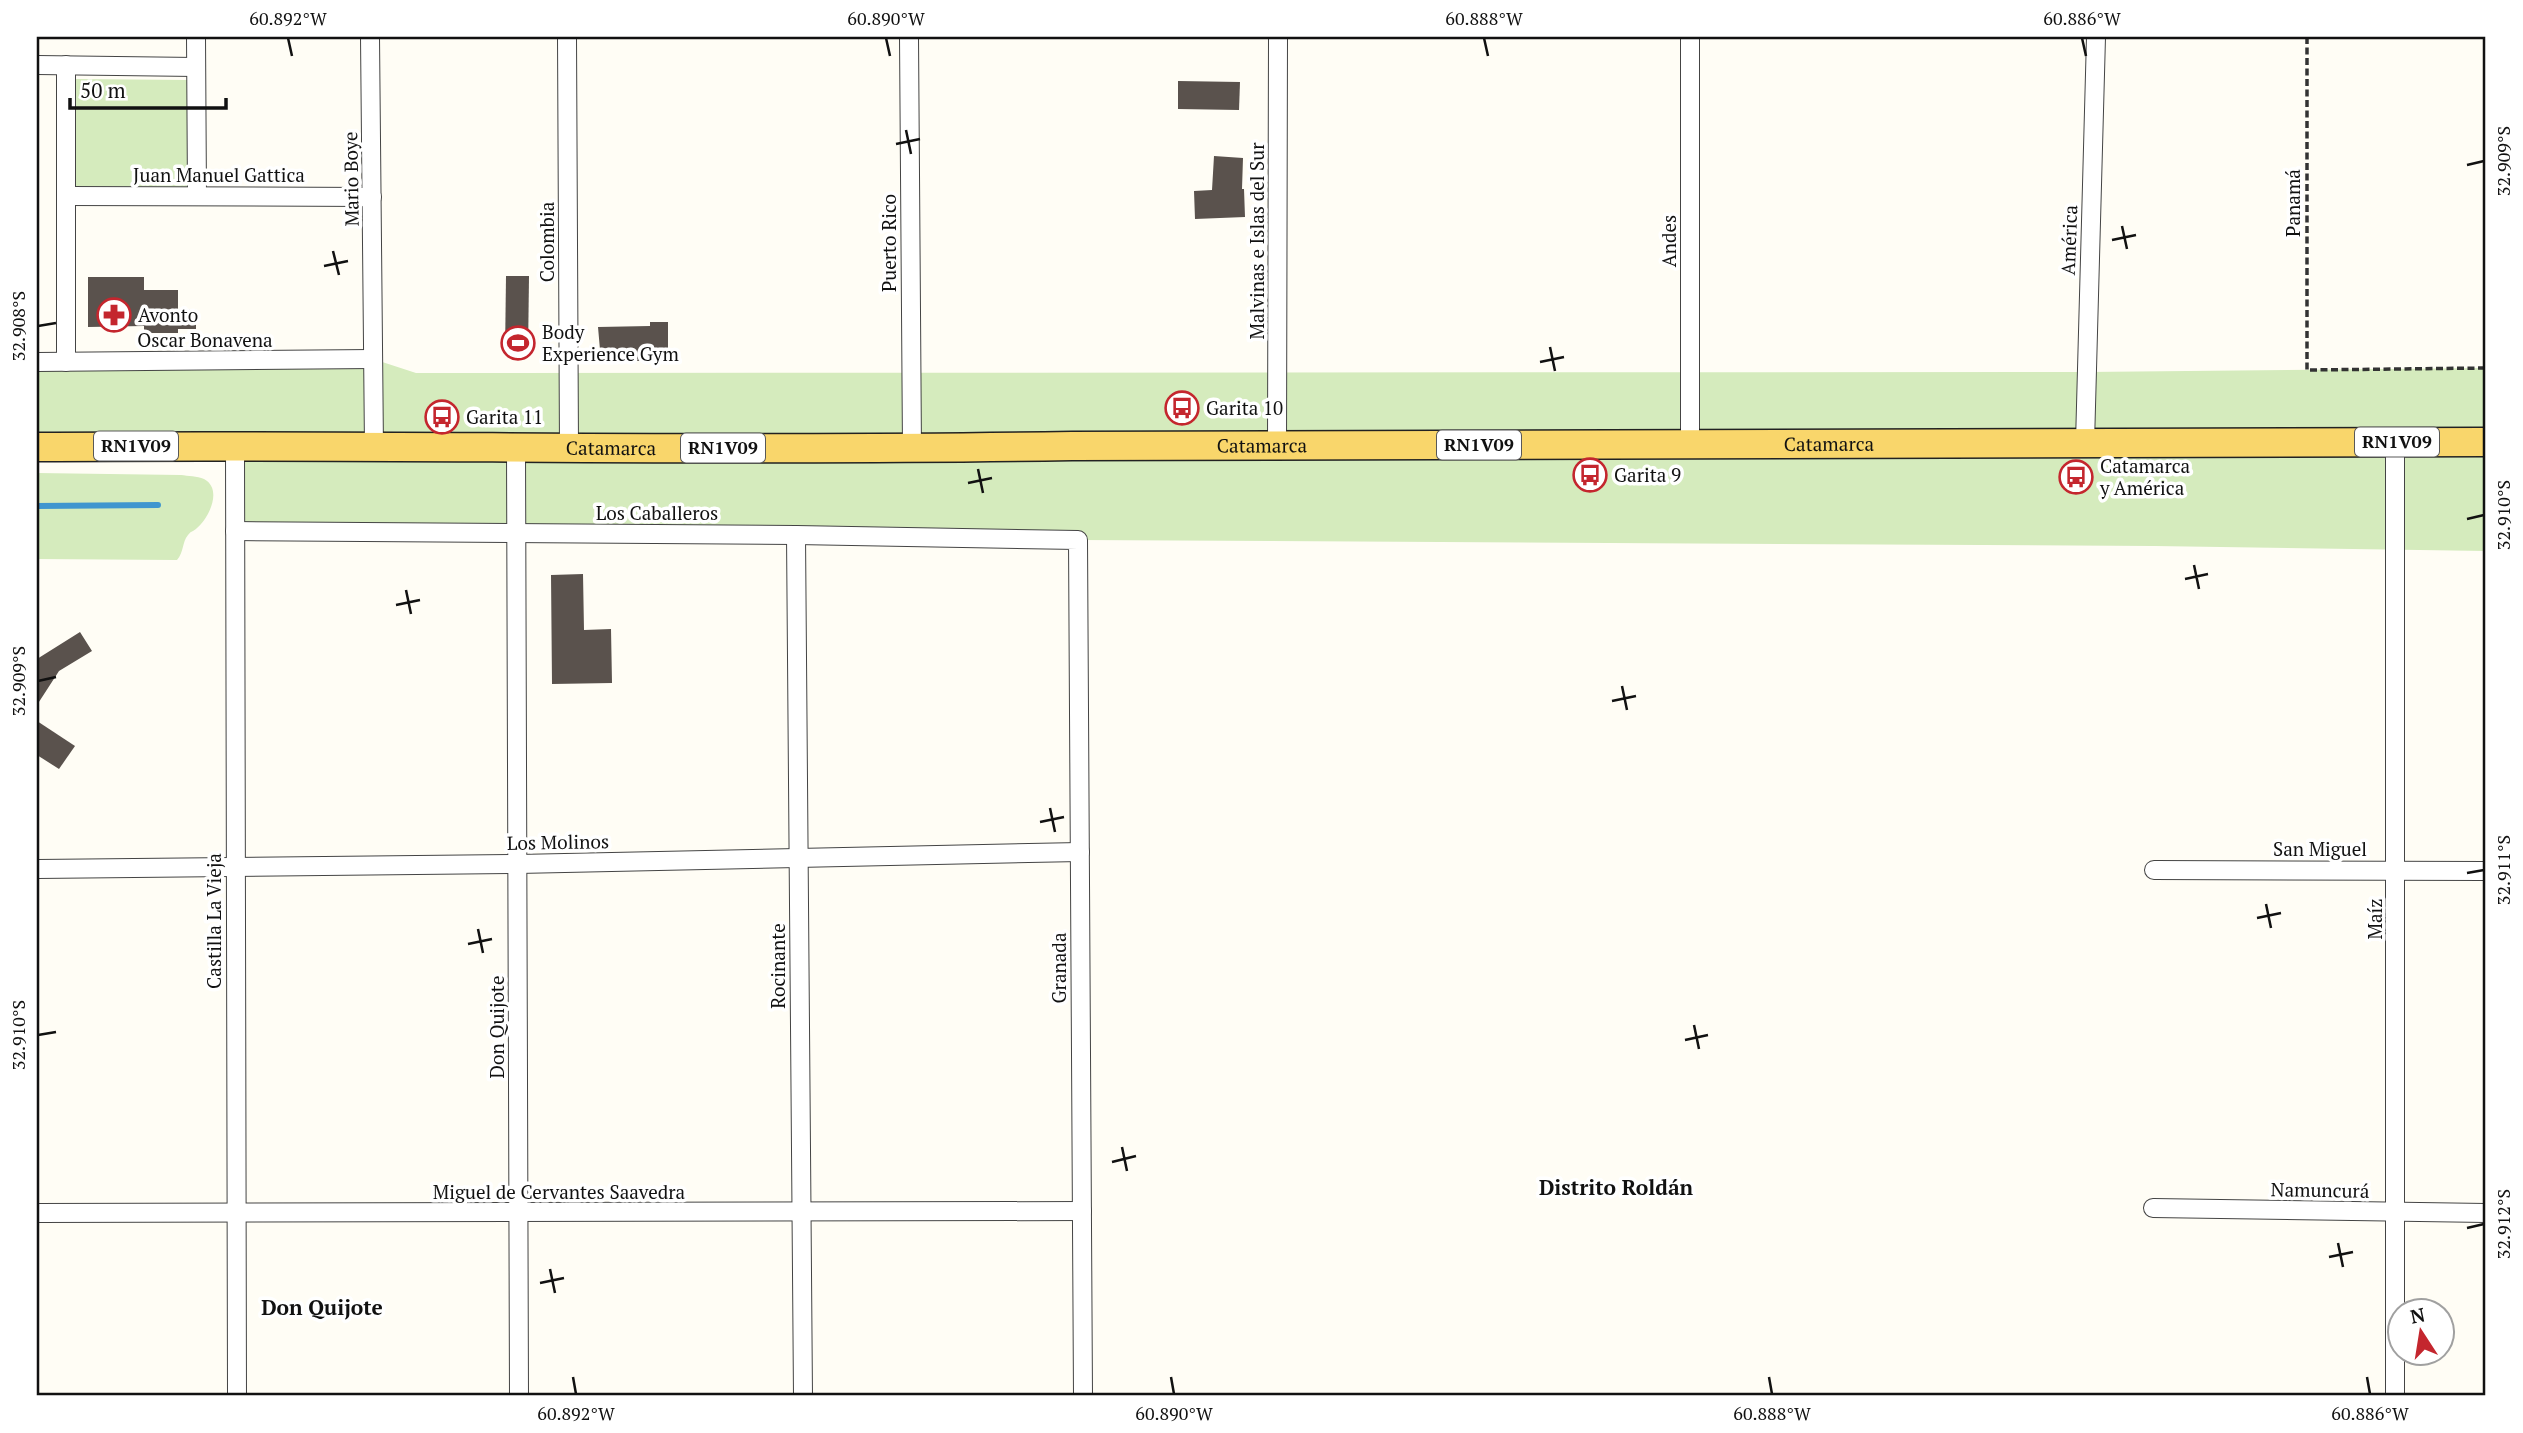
<svg xmlns="http://www.w3.org/2000/svg" width="2523" height="1433" font-family="'PT Serif',serif">
<rect width="100%" height="100%" fill="#fffdf5"/>
<g fill="#d5ebbd">
<polygon points="76,79 188,80 187,187 75,186"/>
<polygon points="373,359 416,373 2087,372 2486,368 2486,551 2154,546 1078,540 235,531 235,446 37,447 37,362"/>
<path d="M37,473L181,475C188,476 197,476 204,479C223,489 209,518 197,528C193,532 192,530 188,535C182,542 184,552 177,560L37,559Z"/>
</g>
<g fill="none" stroke-linecap="round" stroke-linejoin="round">
<polyline stroke="#3f96cf" stroke-width="6" points="37,506 158,505"/>
</g>
<g fill="#5a524d">
<polygon points="1178,81 1240,82 1239,110 1178,109"/>
<polygon points="1214,156 1243,158 1242,189 1244,189 1245,217 1195,219 1194,191 1212,190"/>
<polygon points="506,276 529,276 528,354 505,354"/>
<polygon points="88,277 144,277 144,290 178,290 178,309 196,309 196,329 178,329 178,333 144,333 144,326 88,327"/>
<polygon points="650,322 668,322 668,361 601,361 598,327 650,326"/>
<polygon points="583,574 584,630 611,629 612,683 552,684 551,575"/>
<polygon points="80,632 92,651 59,671 37,705 37,659"/>
<polygon points="37,721 75,746 59,769 37,755"/>
</g>
<g fill="none" stroke-linecap="round" stroke-linejoin="round">
<defs>
<g id="minor">
<polyline points="196,37 197,196"/>
<polyline points="370,37 374,448"/>
<polyline points="567,37 569,448"/>
<polyline points="909,37 912,449"/>
<polyline points="1690,37 1690,445"/>
<polyline points="37,65 196,67"/>
<polyline points="66,65 66,362"/>
<polyline points="66,196 372,197"/>
<polyline points="37,362 373,359"/>
<polyline points="2395,442 2395,1396"/>
<polyline points="2085,443 2096,37"/>
<polyline points="235,446 237,1396"/>
<polyline points="1277,446 1278,37"/>
<polyline points="516,448 519,1396"/>
<polyline points="235,531 796,535 1078,540 1083,1396"/>
<polyline points="796,535 803,1396"/>
<polyline points="37,869 518,864 1080,852"/>
<polyline points="2154,870 2486,871"/>
<polyline points="2153,1208 2486,1213"/>
<polyline points="37,1213 1082,1211"/>
</g>
<g id="primary">
<path id="s1" d="M37,447C382,444 727,452 1072,446L2486,442"/>
</g>
</defs>
<use href="#minor" stroke="#444" stroke-width="20"/>
<use href="#primary" stroke="#222" stroke-width="31"/>
<polyline stroke="#333" stroke-width="3.5" stroke-dasharray="7 3.5" stroke-linecap="butt" points="2307,37 2307,370 2486,368"/>
<use href="#minor" stroke="#fff" stroke-width="18"/>
<use href="#primary" stroke="#f9d66b" stroke-width="28"/>
</g>
<path fill="none" stroke="#111" stroke-width="2.5" d="M288,38L292,56M886,38L890,56M1484,38L1488,56M2082,38L2086,56M906,130L911,154M896,144L920,139M2467,165L2484,161M2122,226L2127,249M2112,240L2136,235M333,251L339,275M324,266L348,261M38,326L56,323M1550,347L1555,371M1540,362L1564,357M978,469L983,493M968,483L992,478M2467,519L2484,515M2194,565L2199,589M2185,579L2208,574M406,590L411,614M396,605L420,600M38,681L56,677M1622,686L1627,710M1612,701L1636,696M1050,808L1055,832M1040,822L1064,817M2467,873L2484,870M2266,904L2271,928M2257,918L2281,913M478,929L483,953M468,944L492,939M1694,1025L1699,1049M38,1035L56,1032M1685,1040L1708,1035M1122,1147L1127,1171M1112,1162L1136,1156M2467,1228L2484,1224M2338,1243L2343,1267M2329,1257L2353,1252M550,1269L555,1293M540,1283L564,1278M573,1377L576,1394M1171,1377L1174,1394M1769,1377L1772,1394M2367,1377L2370,1394"/>
<defs>
<symbol id="pharmacy-ring" viewBox="-11 -11 22 22"><circle r="9.5" fill="#fff" stroke="#c4262e" stroke-width="1.5"/><path d="M-2-6h4v4h4v4h-4v4h-4v-4h-4v-4h4Z" fill="#c4262e"/></symbol>
<symbol id="stadium-ring" viewBox="-11 -11 22 22"><circle r="9.5" fill="#fff" stroke="#c4262e" stroke-width="1.5"/><path d="M0-5a6.5 5 0 1 0 0 10a6.5 5 0 1 0 0-10ZM-3.5-1.8h7v3.6h-7Z" fill="#c4262e"/></symbol>
<symbol id="bus-ring" viewBox="-11 -11 22 22"><circle r="9.5" fill="#fff" stroke="#c4262e" stroke-width="1.5"/><path d="M-5-6H5V4H4V6H2V4H-2V6H-4V4H-5ZM-3.5-4V0h7V-4ZM-3.5 1.2v1.5H-2V1.2ZM2 1.2v1.5H3.5V1.2Z" fill="#c4262e"/></symbol>
</defs>
<g fill-rule="evenodd">
<use href="#pharmacy-ring" x="95" y="296" width="38" height="38"/>
<use href="#stadium-ring" x="499" y="324" width="38" height="38"/>
<use href="#bus-ring" x="1163" y="389" width="38" height="38"/>
<use href="#bus-ring" x="423" y="398" width="38" height="38"/>
<use href="#bus-ring" x="1571" y="456" width="38" height="38"/>
<use href="#bus-ring" x="2057" y="458" width="38" height="38"/>
</g>
<g text-anchor="middle" stroke-width="7" stroke-linejoin="round" paint-order="stroke">
<g fill="#fff" stroke="#585858" stroke-width="2">
<rect x="2355" y="427.5" width="84" height="29" rx="5"/>
<rect x="1437" y="430.5" width="84" height="29" rx="5"/>
<rect x="94" y="431.5" width="84" height="29" rx="5"/>
<rect x="681" y="433.5" width="84" height="29" rx="5"/>
</g>
<g font-size="18" font-weight="bold" fill="#111">
<text x="2397" y="448">RN1V09</text>
<text x="1479" y="451">RN1V09</text>
<text x="136" y="452">RN1V09</text>
<text x="723" y="454">RN1V09</text>
</g>
<g font-size="19" fill="#111" stroke="#fff">
<text x="219" y="182">Juan Manuel Gattica</text>
<text transform="translate(351 179) rotate(-91)" y="7">Mario Boye</text>
<text transform="translate(2293 203) rotate(-90)" y="7">Panamá</text>
<text transform="translate(2069 240) rotate(-88)" y="7">América</text>
<text transform="translate(1257 241) rotate(-90)" y="7">Malvinas e Islas del Sur</text>
<text transform="translate(1669 241) rotate(-90)" y="7">Andes</text>
<text transform="translate(547 242) rotate(-90)" y="7">Colombia</text>
<text transform="translate(889 243) rotate(-90)" y="7">Puerto Rico</text>
<text x="205" y="347">Oscar Bonavena</text>
<text dy="7" stroke="none"><textPath href="#s1" startOffset="1792">Catamarca</textPath></text>
<text dy="7" stroke="none"><textPath href="#s1" startOffset="1225">Catamarca</textPath></text>
<text dy="7" stroke="none"><textPath href="#s1" startOffset="574">Catamarca</textPath></text>
<text x="657" y="520">Los Caballeros</text>
<text transform="translate(558 842) rotate(-1)" y="7">Los Molinos</text>
<text x="2320" y="856">San Miguel</text>
<text transform="translate(2375 919) rotate(-90)" y="7">Maíz</text>
<text transform="translate(214 921) rotate(-90)" y="7">Castilla La Vieja</text>
<text transform="translate(778 966) rotate(-90)" y="7">Rocinante</text>
<text transform="translate(1059 968) rotate(-90)" y="7">Granada</text>
<text transform="translate(497 1027) rotate(-90)" y="7">Don Quijote</text>
<text transform="translate(2320 1190) rotate(1)" y="7">Namuncurá</text>
<text x="559" y="1199">Miguel de Cervantes Saavedra</text>
</g>
<g font-size="19" fill="#111" stroke="#fff" text-anchor="start">
<text x="138" y="322">Avonto</text>
<text x="542" y="339">Body<tspan x="542" dy="22">Experience Gym</tspan></text>
<text x="1206" y="415">Garita 10</text>
<text x="466" y="424">Garita 11</text>
<text x="2100" y="473">Catamarca<tspan x="2100" dy="22">y América</tspan></text>
<text x="1614" y="482">Garita 9</text>
</g>
<g font-size="21" font-weight="bold" fill="#111" stroke="#fff">
<text x="1616" y="1195">Distrito Roldán</text>
<text x="322" y="1315">Don Quijote</text>
</g>
</g>
<rect width="2523" height="1433" fill="none" stroke="#ffffff" stroke-width="77"/>
<g transform="translate(2421 1332) rotate(348)"><circle r="33" fill="#ffffff" stroke="#a0a0a0" stroke-width="2"/>
<path d="M0-5L12 26L0 18L-12 26Z" fill="#c4262e"/>
<text y="-10" font-size="19" font-weight="bold" text-anchor="middle" fill="#111111">N</text>
</g>
<path d="M70 98v10h156v-10" fill="none" stroke="#111111" stroke-width="3.5"/>
<text x="80" y="98" font-size="21" fill="#111111" stroke="#ffffff" stroke-width="5" paint-order="stroke">50 m</text>
<rect x="38" y="38" width="2446" height="1356" fill="none" stroke="#111" stroke-width="2.5"/>
<g font-size="18" text-anchor="middle" fill="#111">
<text x="288" y="25">60.892°W</text>
<text x="886" y="25">60.890°W</text>
<text x="1484" y="25">60.888°W</text>
<text x="2082" y="25">60.886°W</text>
<text transform="translate(2504 161) rotate(-90)" y="6">32.909°S</text>
<text transform="translate(19 326) rotate(-90)" y="6">32.908°S</text>
<text transform="translate(2504 515) rotate(-90)" y="6">32.910°S</text>
<text transform="translate(19 681) rotate(-90)" y="6">32.909°S</text>
<text transform="translate(2504 870) rotate(-90)" y="6">32.911°S</text>
<text transform="translate(19 1035) rotate(-90)" y="6">32.910°S</text>
<text transform="translate(2504 1224) rotate(-90)" y="6">32.912°S</text>
<text x="576" y="1420">60.892°W</text>
<text x="1174" y="1420">60.890°W</text>
<text x="1772" y="1420">60.888°W</text>
<text x="2370" y="1420">60.886°W</text>
</g>
</svg>
